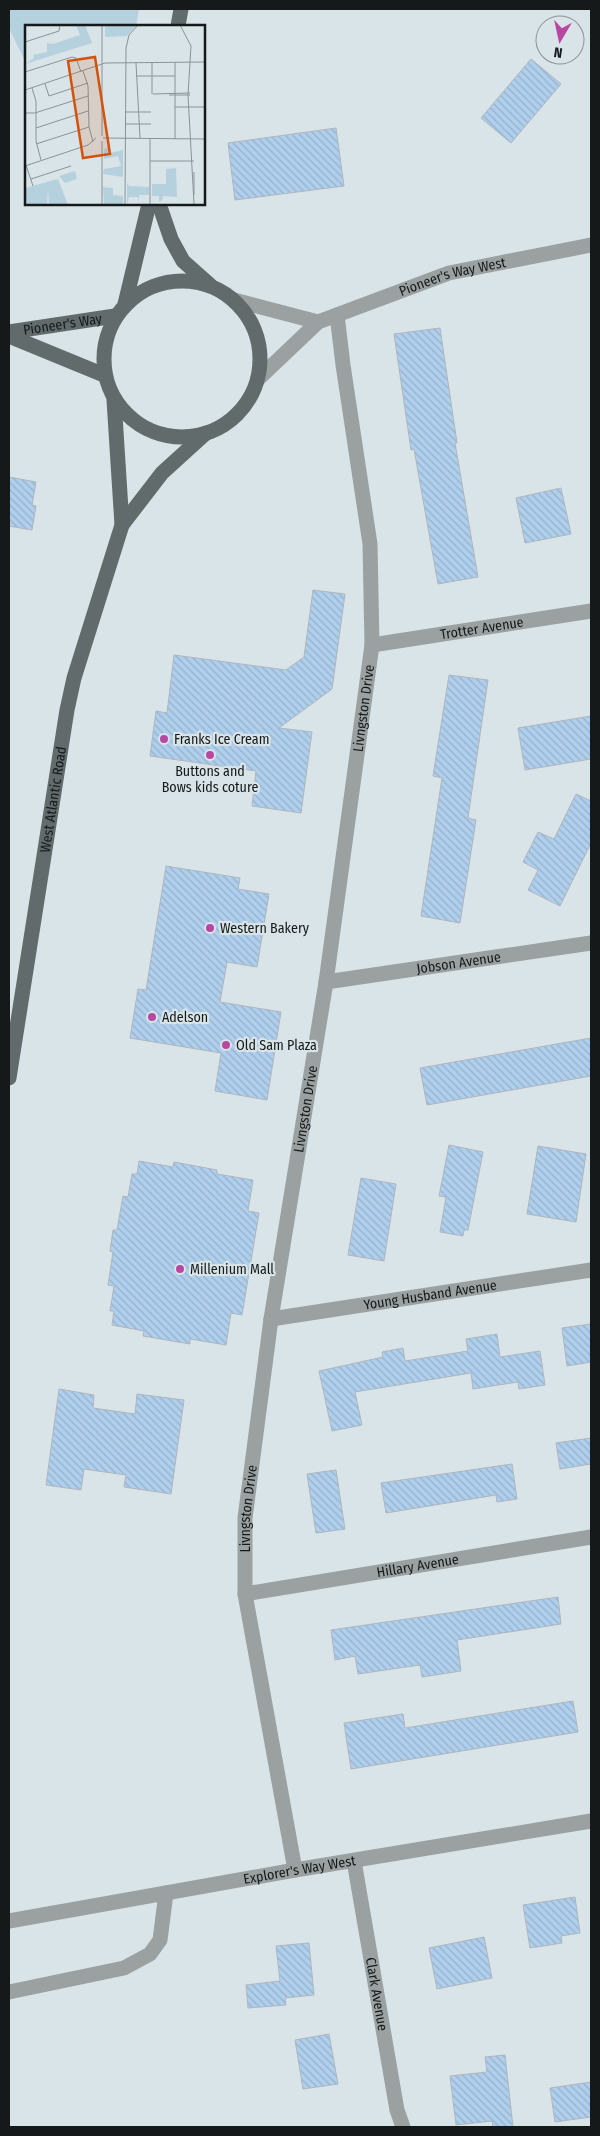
<svg xmlns="http://www.w3.org/2000/svg" width="600" height="2136" font-family="'Fira Sans Condensed',sans-serif">
<defs>
<pattern id="building-back-hatch" width="6" height="6" patternUnits="userSpaceOnUse" patternTransform="scale(1.25)"><rect width="6" height="6" fill="#afcfed"/><path d="M-1 5l2 2M0 0l6 6M5-1l2 2" fill="none" stroke="#96b1cb"/></pattern>
</defs>
<rect width="100%" height="100%" fill="#d9e4e8"/>
<polygon fill="#b4d1dd" points="9,9 139,9 136,26 26,26 26,63 9,28"/>
<g fill="url(#building-back-hatch)" stroke="#aeb6bd">
<polygon points="531,59 561,84 511,143 481,118"/>
<polygon points="336,128 344,186 235,200 228,143"/>
<polygon points="440,328 457,443 455,443 478,577 438,584 414,449 411,450 394,334"/>
<polygon points="9,477 36,482 32,505 36,506 32,530 9,526"/>
<polygon points="561,488 571,534 525,543 516,498"/>
<polygon points="313,590 345,594 332,689 279,728 312,732 301,813 252,806 256,771 150,756 156,711 167,713 174,655 286,670 304,657"/>
<polygon points="449,675 488,680 468,818 476,820 460,923 421,916 442,778 433,776"/>
<polygon points="591,716 591,759 525,770 518,728"/>
<polygon points="576,794 591,801 591,843 560,906 528,890 538,870 523,862 538,832 554,839"/>
<polygon points="166,866 240,878 238,889 269,894 257,967 227,962 220,1002 281,1012 267,1100 215,1091 221,1053 130,1038 138,989 146,990"/>
<polygon points="591,1038 591,1076 427,1105 420,1068"/>
<polygon points="449,1145 483,1152 468,1230 464,1230 463,1236 440,1232 446,1197 439,1196"/>
<polygon points="538,1146 586,1154 576,1222 527,1214"/>
<polygon points="139,1161 173,1167 174,1162 217,1170 217,1174 253,1180 248,1211 259,1213 242,1315 231,1313 226,1345 190,1339 190,1344 143,1336 144,1331 112,1325 114,1311 110,1311 114,1286 108,1285 113,1252 110,1251 113,1230 117,1230 123,1196 128,1197 132,1174 137,1174"/>
<polygon points="361,1178 396,1184 384,1261 348,1255"/>
<polygon points="591,1324 591,1362 567,1366 562,1328"/>
<polygon points="497,1334 500,1357 540,1351 545,1385 519,1389 518,1382 473,1389 471,1373 355,1392 362,1425 332,1431 319,1371 383,1357 382,1352 403,1348 405,1361 468,1351 466,1339"/>
<polygon points="59,1389 94,1395 93,1408 135,1414 137,1394 184,1400 171,1494 124,1487 126,1475 84,1469 81,1490 46,1485"/>
<polygon points="591,1438 591,1464 560,1469 556,1443"/>
<polygon points="512,1464 517,1499 497,1502 496,1495 386,1513 381,1483"/>
<polygon points="336,1470 345,1529 316,1533 307,1474"/>
<polygon points="558,1597 561,1624 457,1640 461,1671 422,1677 420,1665 358,1674 355,1656 335,1660 331,1630"/>
<polygon points="573,1701 578,1732 351,1769 344,1723 403,1714 405,1728"/>
<polygon points="575,1897 580,1933 561,1936 562,1943 530,1948 523,1905"/>
<polygon points="484,1937 492,1978 437,1989 429,1948"/>
<polygon points="309,1943 314,1995 285,1998 286,2005 248,2008 246,1985 280,1981 276,1946"/>
<polygon points="329,2034 338,2084 303,2089 295,2040"/>
<polygon points="505,2055 513,2127 493,2127 492,2121 456,2125 450,2076 487,2072 485,2057"/>
<polygon points="591,2082 591,2117 555,2122 550,2088"/>
</g>
<g fill="none" stroke-linecap="round" stroke-linejoin="round">
<g stroke="#9ba1a1" stroke-width="15">
<polyline points="234,300 318,322"/>
<path id="s1" d="M258,379L318,322L449,273L591,245"/>
<path id="s2" d="M372,645L591,611"/>
<path id="s3" d="M326,982L591,943"/>
<path id="s4" d="M271,1319L591,1270"/>
<path id="s5" d="M245,1594L591,1537"/>
<path id="s6" d="M354,1861L397,2110L403,2127"/>
<path id="s7" d="M295,1870L245,1594V1518L271,1319L326,982L372,645L370,544L343,365L337,315"/>
<path id="s8" d="M9,1921L295,1870L591,1821"/>
<polyline points="9,1992 124,1968 150,1954 160,1940 166,1893"/>
</g>
<g stroke="#616b6b" stroke-width="15">
<polyline points="178,26 181,9"/>
<polyline points="159,204 171,239 183,261 210,285"/>
<circle cx="182" cy="359" r="78"/>
<polyline points="125,304 149,204"/>
<path id="s9" d="M9,332L115,316"/>
<polyline points="9,336 104,375"/>
<polyline points="114,400 122,525"/>
<path id="s10" d="M9,1078L67,710L74,678L122,525L162,473L206,433"/>
</g>
</g>
<g fill="#b947a2" stroke="#d9e4e8" stroke-width="2">
<circle cx="164" cy="739" r="5"/>
<circle cx="210" cy="755" r="5"/>
<circle cx="210" cy="928" r="5"/>
<circle cx="152" cy="1017" r="5"/>
<circle cx="226" cy="1045" r="5"/>
<circle cx="180" cy="1269" r="5"/>
</g>
<g text-anchor="middle" stroke-width="4.5" stroke-linejoin="round" paint-order="stroke">
<g font-size="14" fill="#15191a" stroke="#d9e4e8">
<text dy="5" stroke="none"><textPath href="#s1" startOffset="225">Pioneer's Way West</textPath></text>
<text dy="5" stroke="none"><textPath href="#s9" startOffset="54">Pioneer's Way</textPath></text>
<text dy="5" stroke="none"><textPath href="#s2" startOffset="111">Trotter Avenue</textPath></text>
<text dy="5" stroke="none"><textPath href="#s7" startOffset="1175">Livngston Drive</textPath></text>
<text dy="5" stroke="none"><textPath href="#s10" startOffset="282">West Atlantic Road</textPath></text>
<text dy="5" stroke="none"><textPath href="#s3" startOffset="134">Jobson Avenue</textPath></text>
<text dy="5" stroke="none"><textPath href="#s7" startOffset="770">Livngston Drive</textPath></text>
<text dy="5" stroke="none"><textPath href="#s4" startOffset="161">Young Husband Avenue</textPath></text>
<text dy="5" stroke="none"><textPath href="#s7" startOffset="366">Livngston Drive</textPath></text>
<text dy="5" stroke="none"><textPath href="#s5" startOffset="175">Hillary Avenue</textPath></text>
<text dy="5" stroke="none"><textPath href="#s8" startOffset="295">Explorer's Way West</textPath></text>
<text dy="5" stroke="none"><textPath href="#s6" startOffset="135">Clark Avenue</textPath></text>
</g>
<g font-size="14" fill="#15191a" stroke="#d9e4e8" text-anchor="start">
<text x="174" y="744">Franks Ice Cream</text>
<text x="210" y="776" text-anchor="middle">Buttons and<tspan x="210" dy="16">Bows kids coture</tspan></text>
<text x="220" y="933">Western Bakery</text>
<text x="162" y="1022">Adelson</text>
<text x="236" y="1050">Old Sam Plaza</text>
<text x="190" y="1274">Millenium Mall</text>
</g>
</g>
<g transform="translate(25 25)">
<rect width="180" height="180" fill="#d9e4e8"/>
<path d="M83,123L85,128L98,125V152L78,149L79,144L96,141L93,131L79,134V124Z" fill="#b4d1dd"/>
<path d="M51,0H60L67,18L0,39L9,33L8,30L22,27V18L28,19L55,10ZM80,1L90,0L111,1L102,11L80,12ZM151,143L152,172L138,171L137,176H134V171H127V159H141V144ZM50,146L52,154L40,158L34,151ZM33,154L43,180H24L23,164L22,180H0V163ZM102,158L104,161L124,162V170H114V178L113,172H104L102,179ZM78,162L88,163V170L98,171V180H79Z" fill="#b4d1dd"/>
<path fill="none" stroke="#8b9396" stroke-width="1" d="M155,0L166,21L163,70L169,179M0,17L34,6L35,0M111,38L115,113M127,38V69M150,38V114M58,46L63,61L64,102L68,117M0,47L47,32L51,33L56,47M111,51H150M20,59L24,71L63,58M7,63L11,76V116L16,135M0,65L80,38L180,37M128,69L165,68M144,70H165M150,82H180M100,87H126M0,88H10L63,71M100,99H126M11,103L63,86M77,111V0M78,113L180,114M125,114V180M11,119L64,102M125,136H169M1,140L8,161M0,141L63,120L71,113M169,147V170M6,154L46,141M77,180V116M100,180L101,23L104,10L113,0"/>
<path fill="#d3530d" fill-opacity="0.15" stroke="#d3530d" stroke-width="2.5" d="M70,32L85,129L58,133L43,36Z"/>
<rect width="180" height="180" fill="none" stroke="#15191a" stroke-width="2.5"/>
</g>
<rect width="600" height="2136" fill="none" stroke="#15191a" stroke-width="20"/>
<g transform="translate(560 40) rotate(189)"><circle r="24" fill="#d9e4e8" stroke="#8b9396"/>
<path d="M0-4L9 19L0 12L-9 19Z" fill="#b947a2"/>
<text y="-8" font-size="14" font-weight="bold" text-anchor="middle" fill="#15191a">N</text>
</g>
</svg>
